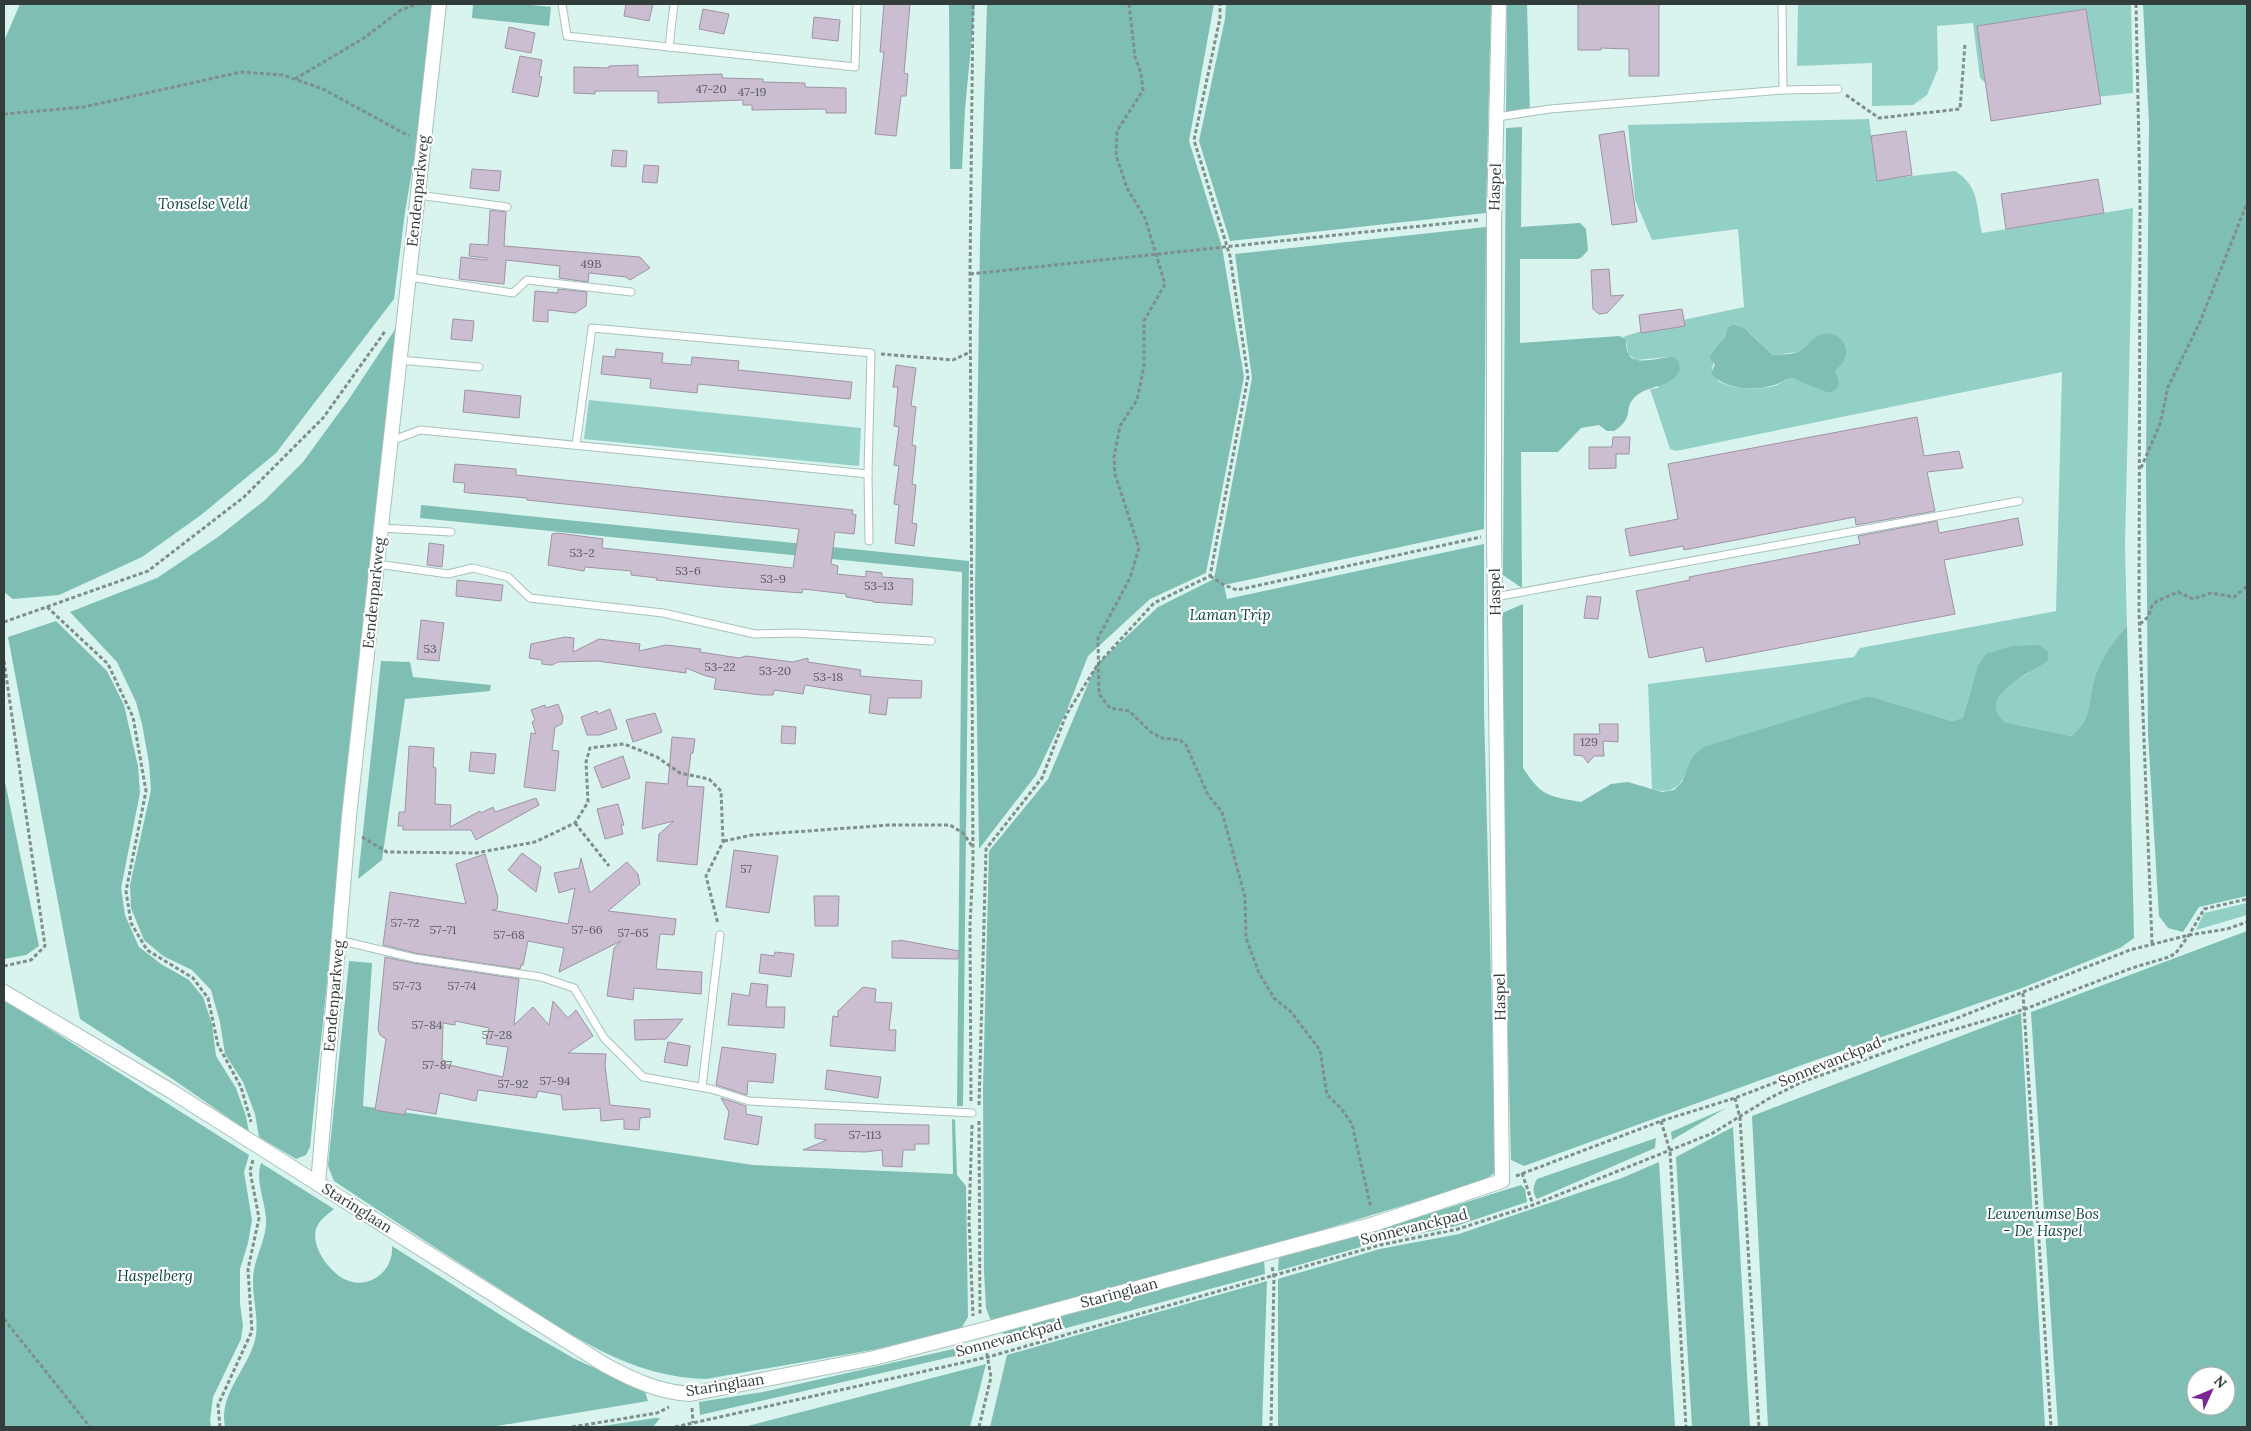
<svg xmlns="http://www.w3.org/2000/svg" width="2251" height="1431" font-family="Lora,serif">
<rect width="100%" height="100%" fill="#d9f3ee"/>
<g fill="#92d0c5" fill-rule="evenodd">
<polygon points="1798,4 2131,4 2133,93 2096,97 1986,83 1980,78 1973,23 1937,26 1938,69 1927,95 1913,105 1872,106 1872,63 1797,66"/>
<path d="M1869,119L1877,180L1955,171C1980,186 1976,208 1982,233L2133,208L2125,546L2127,626C2113,641 2102,657 2095,676C2087,701 2094,718 2071,736L2004,722C2001,718 1996,712 1996,708C1993,690 2018,679 2031,672L1970,693L1964,718L1952,721L1869,696L1692,757C1684,778 1680,797 1652,789L1648,684L1854,657L1860,648L2056,611L2062,372L1676,451L1670,449L1650,389L1658,388L1668,357L1636,360L1628,354L1626,339L1623,337L1660,325L1744,307L1738,229L1652,240L1635,200L1628,125ZM1736,324L1750,333L1773,355L1799,352L1817,337L1841,340C1850,350 1843,362 1835,371C1840,378 1840,387 1832,392L1792,378C1785,379 1781,384 1774,386C1757,391 1733,389 1718,381L1712,368L1728,327Z"/>
<polygon points="589,400 861,428 859,466 584,439"/>
<polygon points="2247,903 2247,915 2196,930 2204,913"/>
</g>
<g fill="#7fbeb3" fill-rule="evenodd">
<polygon points="20,4 433,4 419,130 405,212 394,299 276,453 201,515 142,557 59,595 13,599 4,592 4,41"/>
<polygon points="473,4 521,4 551,7 549,26 472,18"/>
<polygon points="949,4 975,4 965,109 962,169 950,169"/>
<polygon points="987,4 1214,4 1189,141 1222,247 1244,377 1206,573 1150,599 1088,656 1067,710 1036,775 979,849 975,593 980,242"/>
<polygon points="1226,4 1491,4 1486,213 1230,241 1199,141 1225,19"/>
<polygon points="1507,4 1527,4 1530,114 1506,114"/>
<polygon points="2143,4 2247,4 2247,896 2199,907 2183,932 2168,928 2159,916 2148,734 2146,465 2149,124"/>
<path d="M1522,127L1521,227L1580,223L1586,229L1588,250L1582,257L1578,259H1520V343L1619,336L1626,339C1626,344 1626,351 1629,355C1635,366 1662,357 1673,357L1679,361L1680,370C1670,389 1650,384 1636,396C1622,408 1636,417 1614,431H1607L1599,425L1581,428L1558,452H1521L1522,588L1503,575L1506,128Z"/>
<polygon points="1486,227 1484,529 1224,585 1227,599 1484,544 1484,710 1496,1172 1481,1182 1269,1246 991,1321 986,1308 984,1272 983,1089 989,851 1048,779 1096,665 1158,607 1214,579 1252,378 1235,254"/>
<polygon points="400,322 351,750 310,1147 306,1155 296,1159 259,1137 255,1114 243,1082 225,1054 220,1022 211,990 192,970 163,956 144,940 131,908 130,885 151,790 149,763 142,724 136,702 117,662 70,612 157,578 218,537 265,500 303,462 349,399"/>
<path d="M1734,324L1744,328L1773,355C1781,354 1794,355 1800,351C1808,346 1813,336 1823,334C1837,331 1850,344 1845,358C1843,363 1839,367 1835,371C1840,379 1841,387 1832,392H1827L1792,378C1785,379 1781,383 1774,385C1755,392 1725,389 1711,374L1715,364L1711,361L1710,356L1724,338L1728,327Z"/>
<polygon points="421,505 969,561 963,1106 957,1106 962,572 420,518"/>
<path d="M1523,604V768C1542,797 1548,796 1581,802L1611,784L1628,782L1662,792L1674,790L1682,782L1692,757L1704,747L1869,696L1952,721L1963,718L1978,666L1986,654L2012,646L2039,645L2048,652V661C2034,670 1993,689 1996,708C1996,712 2001,718 2004,722L2071,736C2094,718 2087,701 2095,676C2102,657 2113,641 2127,626L2134,938L2120,948L2022,988L1813,1061L1524,1166L1511,1160L1501,770L1502,613Z"/>
<polygon points="56,621 107,671 124,705 138,766 140,793 121,888 125,915 139,947 161,964 189,980 203,997 212,1024 216,1056 236,1088 246,1116 249,1132 171,1078 80,1019 8,637"/>
<polygon points="381,661 410,662 413,677 491,685 490,691 405,699 382,860 358,879"/>
<polygon points="4,777 39,946 26,955 4,959"/>
<path d="M2247,931V1427H2058L2031,1012ZM2196,1376H2226V1406H2196Z"/>
<path d="M349,961L372,963L363,1106L753,1165L953,1174L952,1119L955,1120L957,1175L966,1186L968,1317L962,1327L949,1332L872,1350L706,1379C626,1378 561,1328 497,1287C442,1252 388,1217 334,1181L328,1166Z"/>
<polygon points="4,1000 249,1155 244,1172 252,1220 248,1243 240,1269 240,1304 243,1325 241,1339 213,1397 210,1421 211,1427 4,1427"/>
<polygon points="2021,1013 2045,1427 1768,1427 1752,1116"/>
<polygon points="1726,1108 1672,1140 1671,1132"/>
<polygon points="1733,1127 1750,1427 1692,1427 1676,1157"/>
<path d="M1656,1138L1655,1148L1537,1199C1532,1193 1533,1186 1537,1179Z"/>
<polygon points="1659,1162 1675,1427 1278,1427 1278,1279 1380,1249 1459,1234 1622,1178"/>
<path d="M261,1163L334,1209C328,1214 319,1220 316,1229C311,1247 328,1269 342,1278C366,1292 394,1273 392,1246L521,1328L575,1359L645,1391L648,1401L491,1427H225C218,1392 251,1367 256,1335C259,1314 250,1292 254,1270C257,1253 267,1237 266,1219C265,1199 255,1182 261,1163Z"/>
<polygon points="1521,1185 1525,1189 1527,1202 1456,1226 1378,1242 1278,1271 1279,1255 1425,1215"/>
<polygon points="1264,1260 1265,1274 1008,1344 1010,1337 999,1331"/>
<polygon points="1267,1281 1262,1427 990,1427 1007,1355"/>
<polygon points="980,1343 981,1350 700,1415 699,1402 763,1392"/>
<polygon points="986,1364 970,1427 744,1427"/>
<polygon points="655,1418 660,1418 653,1427 596,1427"/>
</g>
<g fill="#cbbed0" stroke="#9f93a4" fill-rule="evenodd">
<polygon points="626,4 653,4 649,21 624,16"/>
<polygon points="884,4 910,4 904,73 908,74 906,96 901,96 896,136 875,134 884,52 880,52"/>
<polygon points="1578,4 1659,4 1659,76 1629,76 1629,49 1601,48 1601,50 1578,50"/>
<polygon points="703,9 729,14 724,34 699,29"/>
<polygon points="2086,9 2101,104 1991,121 1977,26"/>
<polygon points="814,17 840,20 838,41 812,38"/>
<polygon points="509,27 535,33 531,53 505,48"/>
<polygon points="520,56 542,60 539,76 542,77 538,97 512,92"/>
<polygon points="638,65 638,77 722,74 722,78 763,79 763,82 805,83 805,87 846,88 846,113 826,113 826,109 752,110 752,105 743,105 743,100 658,103 658,91 595,91 595,94 574,93 574,67 609,68 609,66"/>
<polygon points="1624,131 1637,222 1612,225 1599,135"/>
<polygon points="1906,131 1912,175 1877,181 1871,136"/>
<polygon points="613,150 627,151 626,167 611,166"/>
<polygon points="644,165 659,166 657,183 642,182"/>
<polygon points="472,169 501,171 499,191 470,188"/>
<polygon points="2098,179 2104,213 2006,229 2001,194"/>
<polygon points="490,210 506,212 504,246 640,257 650,268 630,280 626,277 589,273 588,282 559,278 560,266 506,260 504,284 459,279 461,257 487,260 487,258 469,256 470,244 488,245"/>
<polygon points="1609,269 1611,296 1624,295 1607,313 1599,314 1593,309 1591,270"/>
<polygon points="558,289 587,292 586,306 575,313 548,310 548,322 533,321 535,291 558,293"/>
<polygon points="1682,309 1685,326 1641,333 1639,315"/>
<polygon points="453,319 474,321 472,341 451,339"/>
<polygon points="616,349 663,353 662,363 691,365 692,357 739,361 738,370 852,382 850,399 698,384 697,393 650,388 651,379 601,374 603,356 615,357"/>
<polygon points="896,365 916,368 911,406 916,407 912,445 916,446 912,484 916,485 912,523 917,524 914,546 895,543 899,505 894,504 899,466 894,465 899,427 894,426 898,387 893,387"/>
<polygon points="465,390 521,396 519,418 463,412"/>
<polygon points="1917,417 1924,456 1959,451 1963,468 1927,472 1935,511 1856,525 1855,517 1684,550 1683,546 1630,556 1625,529 1678,519 1668,464"/>
<polygon points="1613,437 1630,437 1629,454 1616,454 1616,468 1589,469 1589,447 1612,447"/>
<polygon points="455,464 516,469 516,475 853,510 852,514 856,515 854,534 835,532 831,564 838,566 837,574 866,577 866,571 882,573 882,577 913,579 912,605 873,602 873,601 846,597 846,594 803,589 802,593 723,587 656,580 657,578 631,575 631,571 585,567 584,571 548,565 552,534 558,533 603,539 602,548 793,568 799,529 527,500 527,498 469,493 464,492 465,483 453,482"/>
<polygon points="2018,518 2023,545 1944,560 1955,614 1706,662 1703,647 1649,658 1636,591 1690,580 1689,577 1860,544 1858,536 1937,521 1939,533"/>
<polygon points="429,543 444,545 442,567 427,565"/>
<polygon points="457,580 503,585 501,601 456,596"/>
<polygon points="1587,596 1601,597 1598,619 1584,618"/>
<polygon points="421,620 444,623 439,661 417,659"/>
<polygon points="565,637 574,638 573,652 599,639 640,644 639,651 666,645 701,649 700,652 739,658 746,656 793,662 808,658 808,662 861,670 860,676 922,681 921,698 888,698 886,715 869,713 871,695 849,692 805,685 803,694 774,690 773,695 761,695 714,689 716,678 706,676 686,668 686,673 597,661 558,662 552,665 542,664 542,660 529,658 531,644"/>
<polygon points="558,704 563,717 562,724 555,727 552,750 559,751 555,791 524,787 531,733 536,734 532,722 535,720 531,710 545,705 546,708"/>
<polygon points="610,709 617,729 599,735 587,735 581,717 597,711 598,714"/>
<polygon points="655,713 662,732 633,742 626,720"/>
<polygon points="1599,724 1618,724 1618,742 1603,741 1604,756 1594,756 1588,763 1583,756 1574,755 1574,734 1600,734"/>
<polygon points="782,726 796,727 795,744 781,743"/>
<polygon points="672,737 695,739 693,753 691,753 687,786 704,787 697,865 657,861 659,834 674,821 642,829 646,782 668,784"/>
<polygon points="409,746 434,748 433,767 436,768 435,804 451,805 450,827 480,811 481,813 493,807 495,812 536,798 539,805 476,840 471,830 403,830 403,826 398,826 399,812 405,812"/>
<polygon points="471,752 496,754 494,774 469,771"/>
<polygon points="623,756 630,778 602,788 594,767"/>
<polygon points="618,804 624,825 621,825 623,834 605,839 597,809"/>
<polygon points="734,850 778,856 769,913 726,907"/>
<polygon points="522,853 541,867 536,892 508,870"/>
<polygon points="485,854 498,898 497,909 492,910 568,924 575,888 559,893 554,873 579,868 581,858 590,893 627,862 638,874 640,884 608,911 676,919 674,935 660,934 656,969 702,972 701,994 634,988 633,1000 607,996 614,948 621,941 559,972 564,948 528,941 523,965 521,965 520,969 415,953 383,945 390,892 466,904 456,864"/>
<polygon points="814,896 839,896 838,926 815,926"/>
<polygon points="900,940 959,951 958,959 892,958 892,941 900,941"/>
<polygon points="775,952 794,954 791,977 759,973 761,954 774,956"/>
<path d="M385,957L413,963L519,979L514,1025L533,1007L549,1025L553,1001L568,1018L576,1010L593,1036L568,1053L606,1054L605,1066L610,1105L650,1109V1117L640,1118L639,1130L624,1129V1119L601,1121L600,1108L563,1110L561,1095L538,1091L536,1098L478,1090L476,1101L440,1093L436,1114L406,1109L405,1115L375,1110L386,1039L380,1035L378,1029ZM455,1021L489,1028L486,1044L508,1047L503,1077L445,1064L446,1061L442,1060L443,1023L455,1025Z"/>
<polygon points="751,983 768,985 766,1007 785,1007 784,1028 728,1025 732,993 749,996"/>
<polygon points="863,987 876,989 875,1002 892,1003 889,1030 896,1030 895,1051 830,1046 833,1016 838,1017 838,1011"/>
<polygon points="683,1019 666,1039 635,1040 634,1020"/>
<polygon points="668,1042 690,1046 687,1066 664,1062"/>
<polygon points="722,1047 776,1054 773,1083 748,1081 747,1095 716,1085"/>
<polygon points="827,1070 881,1077 878,1098 825,1089"/>
<polygon points="721,1098 746,1106 746,1114 762,1117 758,1145 724,1139 729,1112"/>
<polygon points="815,1124 929,1125 929,1144 915,1144 915,1150 903,1150 902,1167 883,1166 882,1150 865,1152 803,1150 827,1140 815,1138"/>
</g>
<g fill="none" stroke-linecap="round" stroke-linejoin="round">
<defs>
<g id="service">
<polyline points="562,4 567,36 855,67 857,4"/>
<polyline points="1782,4 1783,90"/>
<polyline points="669,47 674,4"/>
<polyline points="1497,117 1550,109 1783,90 1838,89"/>
<polyline points="418,195 507,207"/>
<polyline points="409,277 513,293 527,280 631,292"/>
<polyline points="399,360 479,367"/>
<polyline points="391,441 420,430 868,474 871,353 592,328 576,445"/>
<polyline points="868,474 869,541"/>
<polyline points="381,528 451,532"/>
<polyline points="377,564 448,574 473,568 508,577 530,598 663,613 755,634 795,633 931,641"/>
<polyline points="1495,597 2019,501"/>
<polyline points="338,940 414,958 541,977 574,988 604,1038 643,1077 711,1089 749,1101 972,1113"/>
<polyline points="702,1087 720,935"/>
</g>
<g id="minor">
<path d="M4,992L171,1091L605,1365C633,1380 659,1392 690,1394L874,1358L982,1330L1374,1224L1502,1181L1494,534V218L1499,4"/>
<polyline points="318,1184 349,816 439,4"/>
</g>
</defs>
<use href="#service" stroke="#a8c1bc" stroke-width="9"/>
<use href="#minor" stroke="#a8c1bc" stroke-width="16"/>
<g stroke="#7e8f8c" stroke-width="3" stroke-dasharray="4 2.5" stroke-linecap="butt">
<polyline points="1129,4 1135,57 1141,73 1143,90 1117,131 1116,155 1127,188 1145,218 1165,284 1144,321 1144,366 1137,400 1120,426 1114,457 1115,474 1139,548 1130,578 1098,638 1099,694 1110,708 1129,711 1152,733 1162,738 1180,740 1186,745 1208,795 1222,812 1245,897 1246,938 1259,973 1274,998 1291,1012 1320,1050 1327,1095 1340,1107 1352,1124 1371,1208"/>
<polyline points="2136,4 2140,197 2139,612 2152,943"/>
<polyline points="295,79 364,38 401,10 417,4"/>
<polyline points="1846,95 1879,118 1960,109 1965,44"/>
<polyline points="4,114 84,107 241,72 283,75 323,89 409,136"/>
<polyline points="970,274 1478,220"/>
<polyline points="881,354 953,360 970,352"/>
<polyline points="2141,468 2160,424 2168,387 2200,322 2247,203"/>
<polyline points="1210,576 1224,585 1237,590 1481,537"/>
<polyline points="47,607 108,664 133,717 146,791 126,891 131,923 147,950 193,978 208,998 218,1045 241,1087 251,1122"/>
<polyline points="4,622 148,571 244,497 323,418 386,330"/>
<polyline points="2140,624 2148,617 2152,606 2157,601 2178,592 2193,599 2211,593 2234,597 2247,586"/>
<polyline points="4,661 45,946 31,960 4,966"/>
<polyline points="575,823 609,866"/>
<polyline points="362,837 387,852 476,853 535,842 575,823 588,802 586,762 590,748 624,744 657,757 680,773 709,779 721,791 723,842 706,876 718,924"/>
<polyline points="724,841 752,835 890,825 950,825 963,833 972,846"/>
<polyline points="2023,993 2051,1427"/>
<polyline points="1735,1098 1740,1118 1759,1427"/>
<polyline points="971,1101 970,925 973,864 970,274 973,4"/>
<polyline points="979,1105 986,849 1042,778 1066,715 1098,664 1154,603 1210,576 1248,377 1230,256 1194,140 1220,18 1220,4"/>
<polyline points="979,1121 980,1315"/>
<polyline points="1661,1121 1670,1151 1686,1427"/>
<polyline points="972,1125 969,1220 973,1316"/>
<polyline points="1522,1173 1533,1205"/>
<polyline points="1516,1176 1661,1121 1735,1098 1878,1043 1952,1020 2130,950 2189,935 2227,929 2247,922"/>
<polyline points="4,1319 90,1427"/>
<polyline points="692,1408 693,1423"/>
<polyline points="220,1427 218,1405 252,1331 248,1269 259,1218 250,1171 253,1160"/>
<polyline points="572,1427 657,1413 669,1407"/>
<polyline points="675,1427 988,1357 1380,1245 1458,1229 1533,1205 1713,1133 1768,1099 1802,1082 1929,1037 2025,1009 2132,968 2169,957 2176,953 2189,935 2204,909 2247,899"/>
<polyline points="979,1427 991,1377 985,1343"/>
<polyline points="1271,1427 1274,1277 1272,1266"/>
</g>
<use href="#service" stroke="#fff" stroke-width="7"/>
<use href="#minor" stroke="#fff" stroke-width="14"/>
</g>
<g text-anchor="middle" stroke-width="4.5" stroke-linejoin="round" paint-order="stroke">
<g font-size="12" fill="#585c60">
<text x="711" y="93">47-20</text>
<text x="752" y="96">47-19</text>
<text x="591" y="268">49B</text>
<text x="582" y="557">53-2</text>
<text x="688" y="575">53-6</text>
<text x="773" y="583">53-9</text>
<text x="879" y="590">53-13</text>
<text x="430" y="653">53</text>
<text x="720" y="671">53-22</text>
<text x="775" y="675">53-20</text>
<text x="828" y="681">53-18</text>
<text x="1589" y="746">129</text>
<text x="746" y="873">57</text>
<text x="405" y="927">57-72</text>
<text x="443" y="934">57-71</text>
<text x="587" y="934">57-66</text>
<text x="633" y="937">57-65</text>
<text x="509" y="939">57-68</text>
<text x="407" y="990">57-73</text>
<text x="462" y="990">57-74</text>
<text x="427" y="1029">57-84</text>
<text x="497" y="1039">57-28</text>
<text x="437" y="1069">57-87</text>
<text x="555" y="1085">57-94</text>
<text x="513" y="1088">57-92</text>
<text x="865" y="1139">57-113</text>
</g>
<g font-size="15" fill="#323c3a" stroke="#fff">
<text transform="translate(1495 187) rotate(-88)" y="5">Haspel</text>
<text transform="translate(418 191) rotate(-84)" y="5">Eendenparkweg</text>
<text transform="translate(1495 592) rotate(-91)" y="5">Haspel</text>
<text transform="translate(374 593) rotate(-84)" y="5">Eendenparkweg</text>
<text transform="translate(334 996) rotate(-85)" y="5">Eendenparkweg</text>
<text transform="translate(1500 997) rotate(-91)" y="5">Haspel</text>
<text transform="translate(1830 1062) rotate(-22)" y="5">Sonnevanckpad</text>
<text transform="translate(357 1208) rotate(32)" y="5">Staringlaan</text>
<text transform="translate(1414 1227) rotate(-14)" y="5">Sonnevanckpad</text>
<text transform="translate(1119 1293) rotate(-15)" y="5">Staringlaan</text>
<text transform="translate(1009 1338) rotate(-15)" y="5">Sonnevanckpad</text>
<text transform="translate(725 1385) rotate(-9)" y="5">Staringlaan</text>
</g>
<g font-size="15" font-style="italic" fill="#0a443d" stroke="#fff">
<text x="203" y="209">Tonselse Veld</text>
<text x="1230" y="620">Laman Trip</text>
<text x="2043" y="1219">Leuvenumse Bos<tspan x="2043" dy="17">- De Haspel</tspan></text>
<text x="155" y="1281">Haspelberg</text>
</g>
</g>
<rect width="2251" height="1431" fill="none" stroke="#323c3a" stroke-width="10"/>
<g transform="translate(2211 1391) rotate(46)"><circle r="24" fill="#ffffff" stroke="#adb1b0"/>
<path d="M0-4L9 19L0 12L-9 19Z" fill="#7b2897"/>
<text y="-8" font-size="14" font-weight="bold" text-anchor="middle" fill="#323c3a">N</text>
</g>
</svg>
